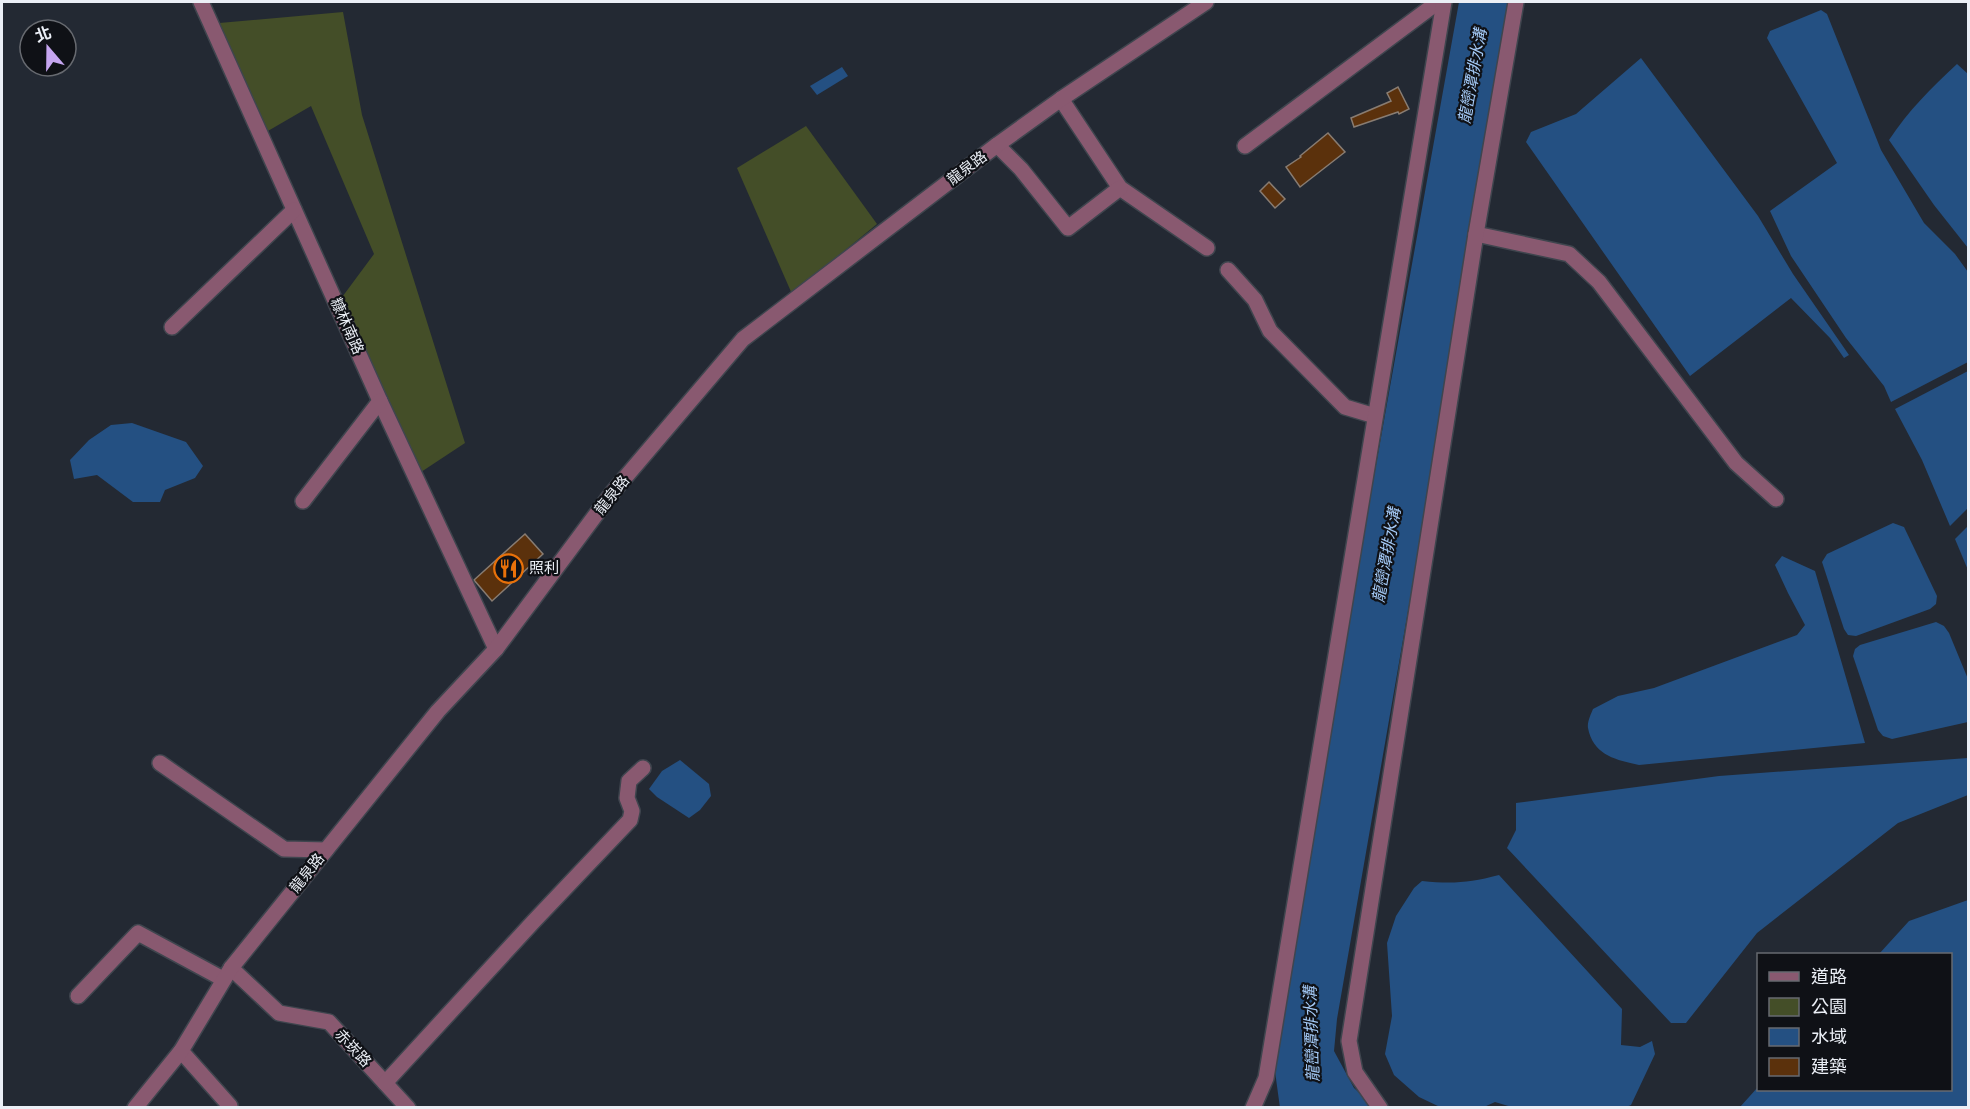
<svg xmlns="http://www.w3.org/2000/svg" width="1970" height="1109" font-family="'Playfair Display','Noto Sans TC',serif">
<rect width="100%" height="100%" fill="#232933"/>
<g fill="#444e28">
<polygon points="343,12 362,115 465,443 415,476 337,304 374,254 311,106 261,135 208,24"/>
<polygon points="806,126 877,224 792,294 737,168"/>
</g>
<g fill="#245082">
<polygon points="1459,2 1514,2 1337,1019 1334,1051 1354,1088 1375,1107 1280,1108 1274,1064 1281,995"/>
<polygon points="1821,10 1827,14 1881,150 1924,223 1955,254 1968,272 1968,362 1891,402 1884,386 1846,338 1791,256 1770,211 1837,163 1767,38 1770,31"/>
<polygon points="1641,58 1758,216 1793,274 1849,355 1844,358 1830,338 1791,298 1690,376 1526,142 1531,132 1576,114"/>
<path d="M1957,64L1968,74V248L1934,205L1889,140C1908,111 1931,88 1957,64Z"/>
<polygon points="842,67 848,76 817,95 810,86"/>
<polygon points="1968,371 1968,508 1950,526 1922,460 1895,409"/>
<polygon points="132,423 186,442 203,466 195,478 165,490 160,502 133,502 97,475 74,479 70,460 89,440 111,425"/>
<polygon points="1893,523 1904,527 1937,596 1936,604 1930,609 1856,636 1848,635 1844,629 1822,562 1827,554"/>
<polygon points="1968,526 1968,570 1955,539"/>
<path d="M1782,556L1815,571L1865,743L1639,765C1616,760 1593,755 1588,728C1587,722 1591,714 1593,709L1618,696L1654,688L1797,635L1805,625L1788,593L1775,565Z"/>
<polygon points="1936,622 1944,626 1949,633 1968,679 1968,722 1892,739 1883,736 1878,730 1853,656 1855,649 1860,645"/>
<polygon points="1968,758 1968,795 1898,823 1757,933 1686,1023 1671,1023 1507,848 1516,830 1516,803 1719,776"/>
<polygon points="680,760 709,784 711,796 700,810 689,818 657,797 649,789 662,771"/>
<path d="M1499,875L1622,1009L1621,1045L1640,1047L1652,1041L1655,1054L1631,1105L1626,1107L1515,1108L1495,1102L1484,1107H1440L1419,1097L1394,1075L1385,1054L1392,1016L1387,943L1396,916L1414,888L1422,881C1452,884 1469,883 1499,875Z"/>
<polygon points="1968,900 1968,1107 1740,1107 1758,1087 1758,1090 1950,1090 1950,954 1879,954 1909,921"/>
</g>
<g fill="#5b310c" stroke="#887c72" stroke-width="1.5">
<polygon points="1398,87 1409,109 1399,114 1398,112 1354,127 1351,118 1391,101 1387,93"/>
<polygon points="1328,133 1345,152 1300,187 1286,167 1301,157 1300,156"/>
<polygon points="1269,182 1285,199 1275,208 1260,191"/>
<polygon points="525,534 543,554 492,601 474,580"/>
</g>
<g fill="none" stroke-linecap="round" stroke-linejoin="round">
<defs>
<g id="minor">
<polyline points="201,2 380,401 496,649"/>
<polyline points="1061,99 1120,188 1207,248"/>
<polyline points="997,145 1021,169 1068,228 1120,188"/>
<polyline points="1245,146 1438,2"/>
<polyline points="1476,234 1569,254 1599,282 1736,463 1776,499"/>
<polyline points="1228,270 1255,300 1270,331 1345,407 1375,416"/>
<polyline points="172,327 294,210"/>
<polyline points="303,501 380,401"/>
<polyline points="160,763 284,849 326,850"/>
<polyline points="231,968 279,1013 329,1022 408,1108"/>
<polyline points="78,996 138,933 223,979"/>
<polyline points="181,1051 230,1106"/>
<polyline points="385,1083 534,921 630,820 632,811 627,798 629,781 643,768"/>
<polyline points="135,1108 181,1051 231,968 438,711 496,649 612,493 743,339 997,145 1061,99 1206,2"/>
<polyline points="1253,1108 1266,1078 1444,2"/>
<polyline points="1380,1108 1355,1072 1349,1041 1476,234 1516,2"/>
</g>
</defs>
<use href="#minor" stroke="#3f454e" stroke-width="18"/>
<use href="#minor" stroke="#895970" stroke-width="15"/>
</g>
<defs>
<symbol id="restaurant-ring" viewBox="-11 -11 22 22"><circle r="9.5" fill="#0f1116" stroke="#e8710a" stroke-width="1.5"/><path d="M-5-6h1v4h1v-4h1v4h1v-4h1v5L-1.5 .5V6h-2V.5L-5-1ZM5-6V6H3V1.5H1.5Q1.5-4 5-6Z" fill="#e8710a"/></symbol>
</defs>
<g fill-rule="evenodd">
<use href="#restaurant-ring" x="492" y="552" width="33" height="33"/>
</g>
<g text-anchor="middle" stroke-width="4.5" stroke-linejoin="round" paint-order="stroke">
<g font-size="15" fill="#ebeff6" stroke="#0f1116">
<text transform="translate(967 168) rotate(-37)" y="5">龍泉路</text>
<text transform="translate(347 326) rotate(66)" y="5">糠林南路</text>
<text transform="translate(612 495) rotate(-51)" y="5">龍泉路</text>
<text transform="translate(307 873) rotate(-51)" y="5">龍泉路</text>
<text transform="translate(353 1048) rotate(47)" y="5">赤崁路</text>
</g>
<g font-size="15" fill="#ebeff6" stroke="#0f1116" text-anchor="start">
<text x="529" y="573">照利</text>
</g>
<g font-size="16" font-style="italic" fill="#a5cbf8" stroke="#0f1116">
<text transform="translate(1472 76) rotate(-80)" y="6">龍巒潭排水溝</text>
<text transform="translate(1386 555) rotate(-80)" y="6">龍巒潭排水溝</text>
<text transform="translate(1311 1034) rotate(-92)" y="6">龍巒潭排水溝</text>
</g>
</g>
<rect width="1970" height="1109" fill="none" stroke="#ebeff6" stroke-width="6"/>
<rect x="1757" y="953" width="195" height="138" fill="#0f1116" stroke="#676a70" stroke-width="1.5"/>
<rect x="1769" y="972" width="30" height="9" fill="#895970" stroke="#676a70" stroke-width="1.5"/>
<text x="1811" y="983" font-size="18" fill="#ebeff6">道路</text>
<rect x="1769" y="998" width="30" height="18" fill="#444e28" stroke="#676a70" stroke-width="1.5"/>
<text x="1811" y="1013" font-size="18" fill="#ebeff6">公園</text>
<rect x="1769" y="1028" width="30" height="18" fill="#245082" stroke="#676a70" stroke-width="1.5"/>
<text x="1811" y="1043" font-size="18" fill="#ebeff6">水域</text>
<rect x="1769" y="1058" width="30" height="18" fill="#5b310c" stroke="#676a70" stroke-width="1.5"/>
<text x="1811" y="1073" font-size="18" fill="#ebeff6">建築</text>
<g transform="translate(48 48) rotate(340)"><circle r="28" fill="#0f1116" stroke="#676a70" stroke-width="1.5"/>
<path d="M0-4.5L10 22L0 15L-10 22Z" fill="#c6a6f0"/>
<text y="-9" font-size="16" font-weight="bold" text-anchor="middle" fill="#ebeff6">北</text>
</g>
</svg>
